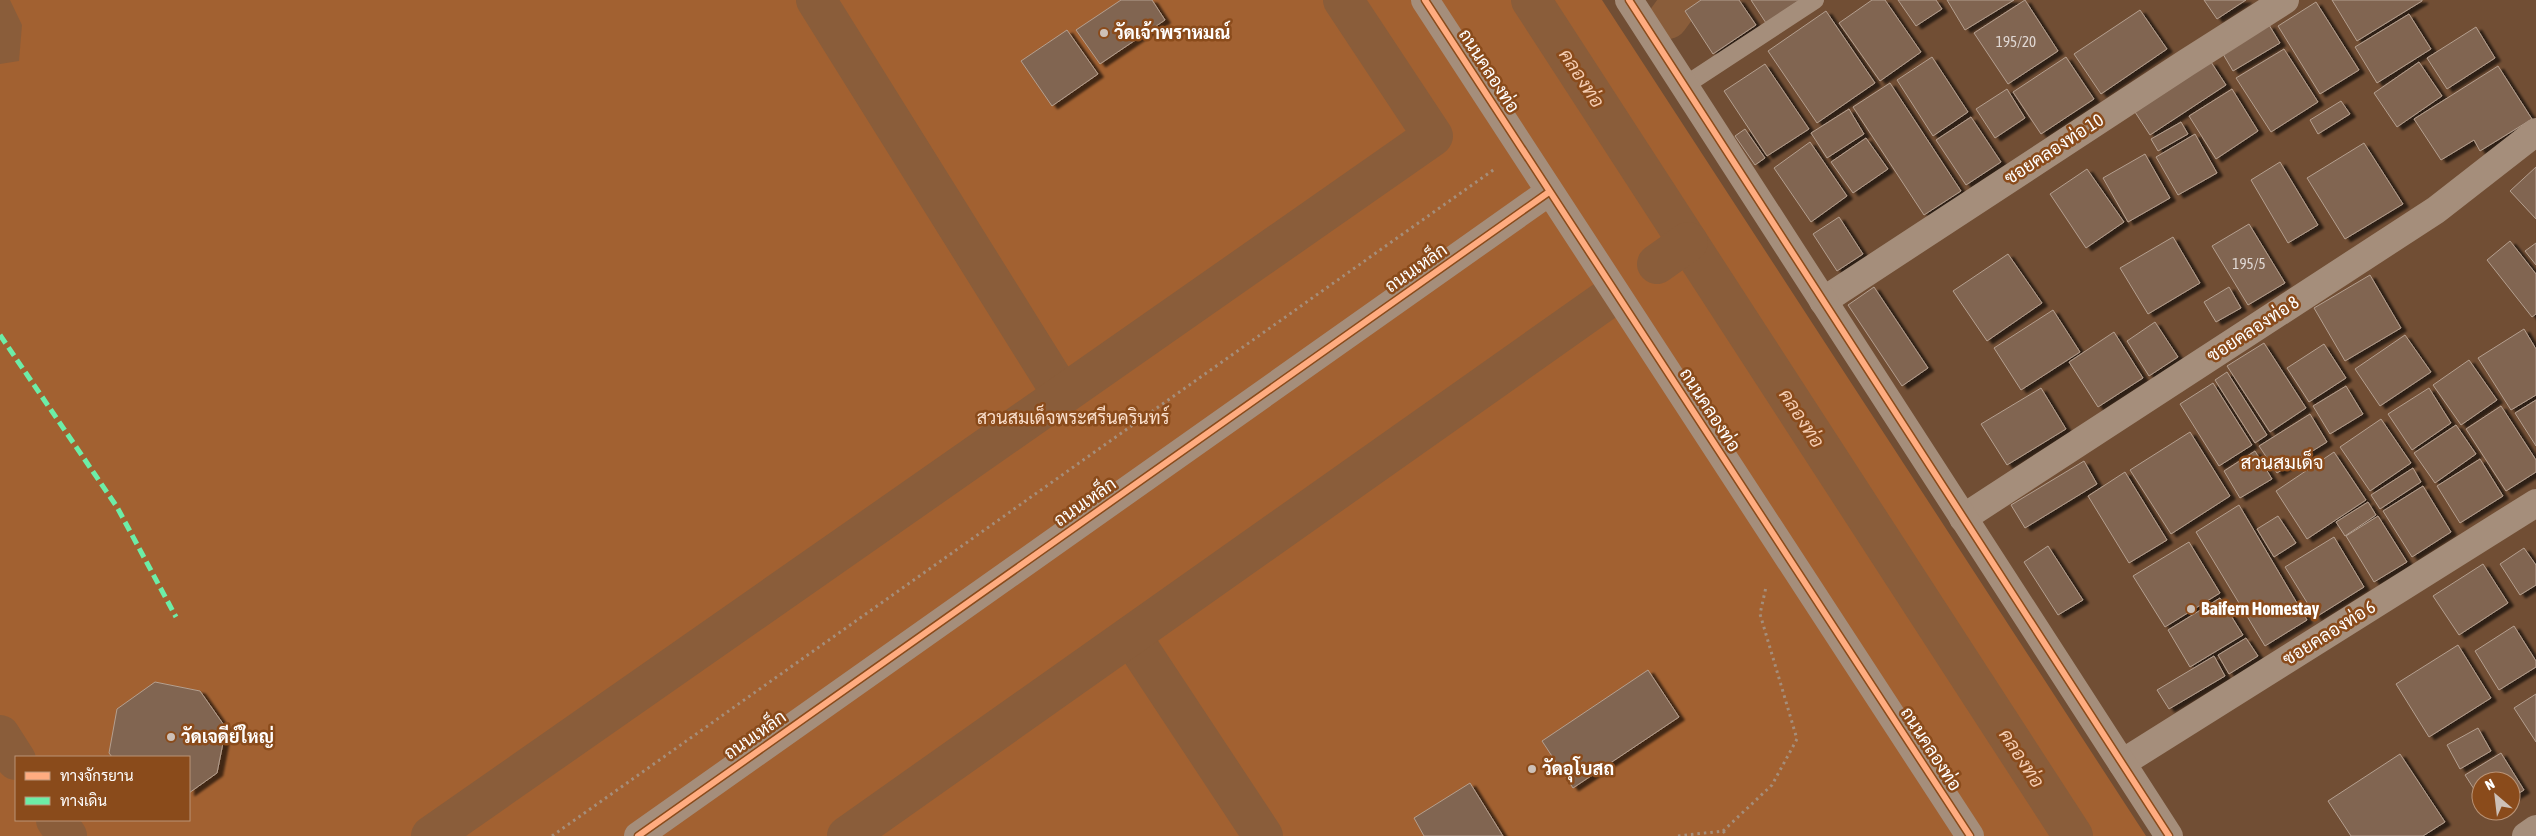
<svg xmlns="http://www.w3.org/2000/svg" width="2536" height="836" font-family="'Asap Condensed',Sarabun,sans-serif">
<defs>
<filter id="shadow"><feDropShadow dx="5.5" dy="3" stdDeviation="1" flood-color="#0009"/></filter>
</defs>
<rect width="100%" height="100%" fill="#714e34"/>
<path fill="#a26131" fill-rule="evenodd" d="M0,0H1602L2146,836H0ZM16,757H189V820H16Z"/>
<polygon fill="#8a5d3a" points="0,0 10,0 22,25 19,61 0,64"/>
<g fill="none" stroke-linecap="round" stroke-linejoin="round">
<g stroke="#8a5d3a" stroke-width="40">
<polyline points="816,0 1062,394"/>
<polyline points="1531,0 2073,836"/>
<polyline points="1668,19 1682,0"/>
<polyline points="1657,264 1688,242"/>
<polyline points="1131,636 1263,836"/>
<polyline points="0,735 16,760"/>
<polyline points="56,820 67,836"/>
<polyline points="431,836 1433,136 1343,0"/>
<polyline points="847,836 1603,302"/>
</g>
</g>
<g fill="#816551" stroke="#b49f8f" filter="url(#shadow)">
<polygon points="1121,0 1152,0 1165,20 1100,64 1076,30"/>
<polygon points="1701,0 1739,0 1756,25 1713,54 1685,11"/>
<polygon points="1751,0 1800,0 1766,23"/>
<polygon points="1872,0 1885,0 1921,52 1880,81 1839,23"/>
<polygon points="1898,0 1936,0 1942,9 1916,26"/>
<polygon points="1947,0 2014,0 1965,30"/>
<polygon points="2025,0 2058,51 2008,84 1974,33"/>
<polygon points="2204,0 2246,0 2217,19"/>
<polygon points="2332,0 2422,0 2422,1 2357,41"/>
<polygon points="2316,2 2359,70 2320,94 2278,26"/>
<polygon points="2140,10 2167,49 2101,94 2074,54"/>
<polygon points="1826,11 1875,83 1817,123 1768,51"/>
<polygon points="2409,14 2431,49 2377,83 2355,47"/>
<polygon points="2269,25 2280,43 2233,71 2223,54"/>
<polygon points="2476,27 2495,58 2447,89 2427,58"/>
<polygon points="1067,30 1098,74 1052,106 1021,61"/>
<polygon points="2284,49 2318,102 2271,132 2236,78"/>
<polygon points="1932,57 1968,112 1933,136 1897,80"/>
<polygon points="2066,57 2094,99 2041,134 2013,92"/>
<polygon points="2211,62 2226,85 2150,135 2135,112"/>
<polygon points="2419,62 2442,96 2397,127 2374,93"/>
<polygon points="1765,64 1809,129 1767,156 1724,91"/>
<polygon points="2498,66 2532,119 2480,151 2474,140 2441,160 2414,119"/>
<polygon points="1890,83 1961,191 1924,215 1853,107"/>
<polygon points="2007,89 2025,118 1995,138 1976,109"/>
<polygon points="2232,89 2258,131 2216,159 2189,116"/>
<polygon points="2341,101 2350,114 2318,134 2310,120"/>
<polygon points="1849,109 1864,134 1827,158 1811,133"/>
<polygon points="1971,117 2001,162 1966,185 1936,140"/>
<polygon points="2181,122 2188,134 2158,151 2151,139"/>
<polygon points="1745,129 1765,158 1755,165 1735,136"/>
<polygon points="2195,134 2217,173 2178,195 2156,157"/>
<polygon points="1866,138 1888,169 1853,193 1831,162"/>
<polygon points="1810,142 1847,196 1811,222 1774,168"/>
<polygon points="2364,143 2403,204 2345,239 2307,178"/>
<polygon points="2145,154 2170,198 2128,222 2103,178"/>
<polygon points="2280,162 2318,225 2288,243 2251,180"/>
<polygon points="2536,167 2536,219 2510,191"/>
<polygon points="2087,169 2124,222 2086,248 2050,194"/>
<polygon points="1839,217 1863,254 1837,271 1813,234"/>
<polygon points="2249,224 2285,283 2248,305 2212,246"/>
<polygon points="2173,237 2200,283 2148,314 2120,268"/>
<polygon points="2510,241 2536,274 2536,314 2532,317 2487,260"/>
<polygon points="2536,243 2536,265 2525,251"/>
<polygon points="2008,254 2042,303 1987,341 1953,291"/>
<polygon points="2370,275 2401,328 2345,361 2314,308"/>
<polygon points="1874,287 1928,368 1902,386 1848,305"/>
<polygon points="2229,287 2241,308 2216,322 2204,302"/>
<polygon points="2053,310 2080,352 2021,390 1994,348"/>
<polygon points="2155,322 2178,357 2149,376 2127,341"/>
<polygon points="2524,329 2536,349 2536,395 2511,410 2478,358"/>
<polygon points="2114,332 2143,378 2098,407 2069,362"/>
<polygon points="2405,335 2431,372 2380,406 2355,369"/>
<polygon points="2264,343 2306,408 2270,432 2227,366"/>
<polygon points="2324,344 2346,378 2309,402 2287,368"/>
<polygon points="2469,360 2497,400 2461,425 2433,385"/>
<polygon points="2227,372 2267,435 2255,443 2215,380"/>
<polygon points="2213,383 2252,445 2219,466 2180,404"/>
<polygon points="2346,386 2363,414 2330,434 2313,406"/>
<polygon points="2041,388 2066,429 2007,465 1981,424"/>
<polygon points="2429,388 2451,423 2412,450 2388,414"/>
<polygon points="2536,400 2536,446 2515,413"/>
<polygon points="2501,406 2536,460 2536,472 2506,491 2466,429"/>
<polygon points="2310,414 2327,442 2277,473 2259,446"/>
<polygon points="2381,419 2411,463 2370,491 2340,447"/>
<polygon points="2456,425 2476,454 2435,483 2414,453"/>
<polygon points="2190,432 2230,496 2171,534 2130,470"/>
<polygon points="2255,451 2272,479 2240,498 2224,471"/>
<polygon points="2334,452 2366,500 2307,539 2276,491"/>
<polygon points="2480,459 2503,496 2460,523 2437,486"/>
<polygon points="2084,461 2097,484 2025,528 2011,505"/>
<polygon points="2413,468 2421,482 2380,509 2371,495"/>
<polygon points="2125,472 2167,540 2129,563 2088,496"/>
<polygon points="2423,486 2451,532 2412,557 2383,511"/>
<polygon points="2368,502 2376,515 2345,536 2336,522"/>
<polygon points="2239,505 2307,620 2265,646 2196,532"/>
<polygon points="2278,516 2296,543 2274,557 2257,529"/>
<polygon points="2378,516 2407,562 2374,582 2346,536"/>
<polygon points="2334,537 2364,587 2316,617 2285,567"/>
<polygon points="2189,542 2220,593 2165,627 2133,576"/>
<polygon points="2048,546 2083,600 2058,615 2024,562"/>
<polygon points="2524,548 2536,565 2536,585 2520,595 2500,564"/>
<polygon points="2483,564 2508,603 2459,635 2433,596"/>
<polygon points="2220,598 2243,635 2190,667 2168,630"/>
<polygon points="2514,626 2536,661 2536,667 2499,690 2475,651"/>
<polygon points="2246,638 2258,656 2229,674 2218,655"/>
<polygon points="2458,645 2491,698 2429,737 2396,684"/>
<polygon points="2214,656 2225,676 2169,709 2157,690"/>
<polygon points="1648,670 1679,717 1573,788 1542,741"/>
<polygon points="155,682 200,691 226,728 217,773 189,793 189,757 112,757 109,753 117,709"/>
<polygon points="2536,694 2536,742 2514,708"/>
<polygon points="2478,728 2491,751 2460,769 2447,745"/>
<polygon points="2501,753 2524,790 2511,798 2511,781 2481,781 2481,800 2465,775"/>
<polygon points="2400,754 2445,822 2423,836 2351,836 2328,801"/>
<polygon points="1470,783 1503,836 1424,836 1414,818"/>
</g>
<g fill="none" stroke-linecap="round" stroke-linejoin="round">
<g stroke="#a58e7b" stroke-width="3" stroke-dasharray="2.5 4" stroke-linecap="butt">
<polyline points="1723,831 1772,785 1797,739 1760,614 1766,587"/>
<polyline points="552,836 1496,168"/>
<polyline points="1678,836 1723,831 1727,836"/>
</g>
<polyline stroke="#a58e7b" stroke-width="18" points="1684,86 1815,0"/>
<g stroke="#a58e7b" stroke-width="28">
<polyline points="1823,301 2186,63 2285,0"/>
<polyline points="1963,518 2436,210 2536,132"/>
<polyline points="2122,763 2536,503"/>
<polyline points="638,836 1549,192"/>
<polyline points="2526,836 2536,829"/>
</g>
<g stroke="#a58e7b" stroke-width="28">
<polyline points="1425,0 1970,836"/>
<polyline points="1629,0 2169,836"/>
</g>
<polyline stroke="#6deda7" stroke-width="5" stroke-dasharray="10 5" stroke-linecap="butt" points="0,335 117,507 176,617"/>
<defs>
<g id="cycleway">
<polyline points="1425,0 1970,836"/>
<polyline points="1629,0 2169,836"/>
<polyline points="638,836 1549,192"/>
</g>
</defs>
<use href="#cycleway" stroke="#8a4b1b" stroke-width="9"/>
<use href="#cycleway" stroke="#ffac80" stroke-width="6"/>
</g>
<g fill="#cdc1b8" stroke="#8a4b1b" stroke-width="2">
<circle cx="1104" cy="33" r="5"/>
<circle cx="2191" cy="609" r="5"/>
<circle cx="171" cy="737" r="5"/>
<circle cx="1532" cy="769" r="5"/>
</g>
<g text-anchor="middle" stroke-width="5" stroke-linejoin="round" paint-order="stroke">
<g font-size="15" fill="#e0d8d4">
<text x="2016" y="47">195/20</text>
<text x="2249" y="269">195/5</text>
</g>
<g font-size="18" font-weight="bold" fill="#fff" stroke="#8a4b1b" text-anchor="start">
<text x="1114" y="39">วัดเจ้าพราหมณ์</text>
<text x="2201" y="615">Baifern Homestay</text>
<text x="181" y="743">วัดเจดีย์ใหญ่</text>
<text x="1542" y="775">วัดอุโบสถ</text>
</g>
<g font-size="18" fill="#fff" stroke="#8a4b1b">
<text transform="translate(1489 71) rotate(57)" y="6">ถนนคลองท่อ</text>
<text transform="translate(2054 149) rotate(-33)" y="6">ซอยคลองท่อ 10</text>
<text transform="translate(1416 268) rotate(-35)" y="6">ถนนเหล็ก</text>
<text transform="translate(2253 329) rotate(-33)" y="6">ซอยคลองท่อ 8</text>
<text transform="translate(1710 410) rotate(57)" y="6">ถนนคลองท่อ</text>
<text transform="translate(1085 502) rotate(-35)" y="6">ถนนเหล็ก</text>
<text transform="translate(2329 633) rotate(-32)" y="6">ซอยคลองท่อ 6</text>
<text transform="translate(755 735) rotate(-35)" y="6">ถนนเหล็ก</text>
<text transform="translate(1931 749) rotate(57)" y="6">ถนนคลองท่อ</text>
</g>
<g font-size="18" fill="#f9decb" stroke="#8a4b1b">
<text x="1073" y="424">สวนสมเด็จพระศรีนครินทร์</text>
</g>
<g font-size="19" font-style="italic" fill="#f4ccb1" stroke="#8a4b1b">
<text transform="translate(1582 78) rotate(57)" y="7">คลองท่อ</text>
<text transform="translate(1802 418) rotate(57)" y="7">คลองท่อ</text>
<text transform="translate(2022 758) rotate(57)" y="7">คลองท่อ</text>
</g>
<g font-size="19" fill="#fff" stroke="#8a4b1b">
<text x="2282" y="469">สวนสมเด็จ</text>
</g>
</g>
<rect x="15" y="756" width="175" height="65" fill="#8a4b1b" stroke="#b99376"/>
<rect x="25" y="772" width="25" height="8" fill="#ffac80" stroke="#b99376"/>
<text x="60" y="781" font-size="15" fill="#ffffff">ทางจักรยาน</text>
<rect x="25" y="797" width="25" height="8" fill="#6deda7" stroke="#b99376"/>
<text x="60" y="806" font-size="15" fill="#ffffff">ทางเดิน</text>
<g transform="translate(2496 796) rotate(332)"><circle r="24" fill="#8a4b1b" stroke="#b99376"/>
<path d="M0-4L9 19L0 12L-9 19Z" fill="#cdc1b8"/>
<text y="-8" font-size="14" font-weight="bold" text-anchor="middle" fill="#ffffff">N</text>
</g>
</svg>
